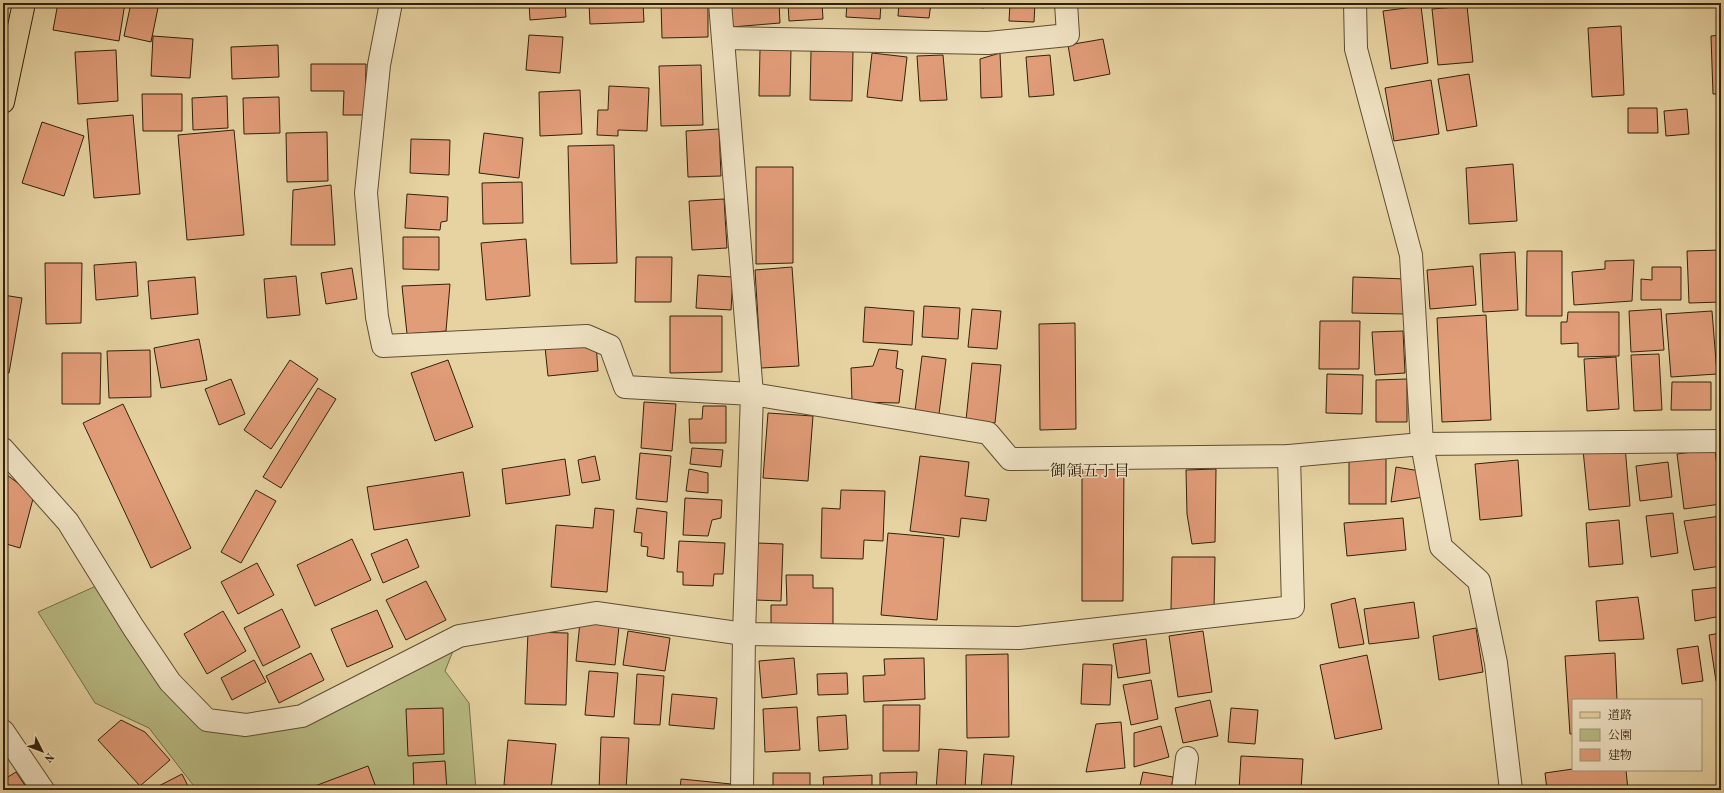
<svg xmlns="http://www.w3.org/2000/svg" width="1724" height="793" font-family="'Old Standard TT','Noto Serif JP',serif">
<rect width="100%" height="100%" fill="#e7d3a2"/>
<filter id="stains"><feTurbulence type="fractalNoise" baseFrequency=".005" numOctaves="4"/><feColorMatrix values="0 0 0 0 .2 0 0 0 0 .09 0 0 0 0 .02 0 0 0 .5 -.17"/></filter>
<radialGradient id="worn" r=".72"><stop offset=".6" stop-color="#630" stop-opacity="0"/><stop offset="1" stop-color="#630" stop-opacity=".3"/></radialGradient>
<polygon fill="#b9bb83" stroke="#756e48" points="105,582 207,720 302,716 459,636 445,671 469,703 476,790 197,790 149,728 95,703 38,612"/>
<g fill="#e19c78" stroke="#31210c">
<polygon points="58,3 125,3 119,41 53,30"/>
<polygon points="131,3 159,3 151,42 124,36"/>
<polygon points="253,3 291,3 291,7 253,5"/>
<polygon points="306,3 339,3 339,5 306,4"/>
<polygon points="347,3 386,3 386,8 347,6"/>
<polygon points="529,3 565,3 566,17 530,20"/>
<polygon points="589,3 643,3 644,22 590,24"/>
<polygon points="661,3 708,3 708,37 662,38"/>
<polygon points="730,3 779,3 780,23 732,27"/>
<polygon points="788,3 822,3 823,19 789,21"/>
<polygon points="847,3 881,3 880,19 846,17"/>
<polygon points="899,3 931,3 929,18 898,16"/>
<polygon points="948,3 985,3 984,8"/>
<polygon points="1010,3 1035,3 1034,22 1009,21"/>
<polygon points="1421,6 1428,63 1391,69 1383,11"/>
<polygon points="1467,6 1473,62 1438,65 1432,9"/>
<polygon points="1621,26 1624,95 1592,97 1588,28"/>
<polygon points="529,35 563,37 560,73 526,70"/>
<polygon points="1721,35 1721,94 1713,94 1711,36"/>
<polygon points="153,36 193,39 190,78 151,76"/>
<polygon points="1103,39 1110,74 1074,81 1068,45"/>
<polygon points="278,45 279,77 232,79 231,47"/>
<polygon points="760,49 791,49 790,96 759,96"/>
<polygon points="116,50 118,101 78,104 75,52"/>
<polygon points="811,51 853,51 852,101 810,100"/>
<polygon points="872,53 907,57 902,101 867,97"/>
<polygon points="1000,53 1002,97 981,98 980,59"/>
<polygon points="943,55 947,100 920,101 917,56"/>
<polygon points="1050,55 1054,95 1029,97 1026,57"/>
<polygon points="311,64 366,64 365,115 343,115 344,91 311,91"/>
<polygon points="701,65 703,125 661,126 659,66"/>
<polygon points="1469,74 1477,126 1447,131 1438,79"/>
<polygon points="1431,80 1439,134 1394,141 1385,88"/>
<polygon points="609,86 649,88 647,131 618,130 618,136 597,135 598,110 608,110"/>
<polygon points="580,90 582,134 540,136 539,92"/>
<polygon points="142,94 182,94 182,131 143,131"/>
<polygon points="227,96 228,128 193,130 192,98"/>
<polygon points="279,97 280,133 244,134 243,98"/>
<polygon points="1628,108 1657,108 1658,133 1628,133"/>
<polygon points="1687,109 1689,134 1666,136 1664,111"/>
<polygon points="133,115 140,194 94,198 87,119"/>
<polygon points="42,122 84,136 64,196 22,183"/>
<polygon points="719,129 721,176 688,177 686,131"/>
<polygon points="234,130 244,235 187,240 178,135"/>
<polygon points="327,132 328,181 287,182 286,133"/>
<polygon points="484,133 523,138 519,178 479,173"/>
<polygon points="411,139 450,140 449,175 410,173"/>
<polygon points="614,145 617,263 571,264 568,146"/>
<polygon points="1513,164 1517,221 1469,224 1466,168"/>
<polygon points="756,167 793,167 793,263 756,264"/>
<polygon points="522,182 523,223 483,224 482,183"/>
<polygon points="331,185 335,245 291,245 293,190"/>
<polygon points="407,194 448,197 447,221 441,222 440,230 405,228"/>
<polygon points="724,199 727,248 692,250 689,201"/>
<polygon points="403,237 439,237 439,270 403,269"/>
<polygon points="526,239 530,296 486,300 481,243"/>
<polygon points="1721,250 1721,302 1689,303 1687,251"/>
<polygon points="1527,251 1562,251 1562,316 1526,316"/>
<polygon points="1515,252 1518,310 1483,312 1480,254"/>
<polygon points="636,257 672,257 671,302 635,302"/>
<polygon points="1634,260 1632,301 1574,305 1572,272 1605,269 1605,261"/>
<polygon points="136,262 138,296 96,300 94,265"/>
<polygon points="45,263 82,263 81,323 46,324"/>
<polygon points="1473,266 1476,305 1430,309 1427,270"/>
<polygon points="792,267 799,366 761,368 755,270"/>
<polygon points="1652,267 1681,267 1681,300 1641,300 1641,279 1652,280"/>
<polygon points="352,268 357,299 326,304 321,273"/>
<polygon points="698,275 733,277 731,310 696,308"/>
<polygon points="296,276 300,315 267,318 264,279"/>
<polygon points="195,277 198,314 151,319 148,281"/>
<polygon points="1353,277 1406,279 1405,314 1352,313"/>
<polygon points="450,284 446,331 407,334 402,286"/>
<polygon points="3,295 22,298 9,373 3,372"/>
<polygon points="924,306 960,308 958,339 922,337"/>
<polygon points="865,307 914,311 912,345 863,342"/>
<polygon points="972,309 1001,311 997,349 968,347"/>
<polygon points="1661,309 1664,350 1631,352 1629,311"/>
<polygon points="1712,311 1717,374 1671,377 1666,314"/>
<polygon points="1568,312 1619,312 1619,356 1578,357 1578,343 1561,344 1561,322 1567,322"/>
<polygon points="1486,315 1491,420 1442,422 1437,318"/>
<polygon points="670,316 722,316 722,372 670,373"/>
<polygon points="1320,321 1360,321 1359,369 1319,369"/>
<polygon points="1075,323 1076,429 1040,430 1039,324"/>
<polygon points="1403,331 1405,373 1375,375 1372,332"/>
<polygon points="199,339 207,380 161,388 154,348"/>
<polygon points="596,343 598,371 548,376 545,347"/>
<polygon points="879,349 898,351 896,368 903,370 899,403 852,402 851,368 873,366"/>
<polygon points="150,350 151,397 109,398 107,351"/>
<polygon points="62,353 101,353 100,404 62,404"/>
<polygon points="1659,354 1662,410 1634,411 1631,355"/>
<polygon points="922,356 946,359 939,414 915,411"/>
<polygon points="1616,357 1619,409 1587,411 1584,359"/>
<polygon points="290,360 318,379 271,449 244,430"/>
<polygon points="448,360 473,427 435,441 411,373"/>
<polygon points="972,363 1001,365 995,423 966,420"/>
<polygon points="1327,374 1363,375 1362,414 1326,413"/>
<polygon points="231,379 245,414 219,425 205,389"/>
<polygon points="1407,379 1407,422 1376,422 1376,380"/>
<polygon points="1672,382 1711,382 1711,410 1671,410"/>
<polygon points="318,388 336,399 281,488 263,477"/>
<polygon points="644,402 676,404 672,451 641,448"/>
<polygon points="123,404 191,548 151,568 83,423"/>
<polygon points="703,406 726,406 726,443 690,443 689,419 702,419"/>
<polygon points="768,413 813,416 808,481 763,478"/>
<polygon points="1625,446 1630,506 1589,510 1583,450"/>
<polygon points="692,448 723,450 721,467 690,464"/>
<polygon points="1715,449 1721,504 1684,509 1677,454"/>
<polygon points="640,453 671,456 667,502 636,499"/>
<polygon points="595,456 600,480 582,483 578,460"/>
<polygon points="920,456 969,462 965,496 989,499 986,521 961,518 959,537 910,531"/>
<rect x="1349" y="457" width="37" height="47"/>
<polygon points="565,459 570,495 506,504 502,469"/>
<polygon points="1518,460 1522,516 1480,520 1475,464"/>
<polygon points="1668,462 1672,497 1640,501 1636,466"/>
<polygon points="1124,464 1123,601 1082,601 1082,465"/>
<polygon points="1396,467 1420,471 1424,497 1391,502"/>
<polygon points="689,469 708,473 708,493 686,491"/>
<polygon points="1216,469 1215,542 1192,544 1187,514 1186,470"/>
<polygon points="3,472 34,495 20,548 3,543 4,534 3,534"/>
<polygon points="463,472 470,516 374,530 367,487"/>
<polygon points="256,490 276,501 241,563 221,552"/>
<polygon points="841,490 885,491 883,541 864,540 863,559 821,558 822,508 840,509"/>
<polygon points="685,498 722,500 721,518 712,520 708,536 683,535"/>
<polygon points="595,508 614,510 607,592 551,587 556,525 593,528"/>
<polygon points="637,508 667,512 664,559 647,556 648,547 641,546 642,533 634,532"/>
<polygon points="1673,513 1678,553 1651,557 1646,516"/>
<polygon points="1721,516 1721,566 1694,570 1684,521"/>
<polygon points="1403,518 1406,550 1347,556 1344,523"/>
<polygon points="1619,520 1623,564 1589,567 1586,523"/>
<polygon points="888,533 944,538 937,620 881,615"/>
<polygon points="352,539 371,580 315,606 297,565"/>
<polygon points="407,539 419,567 383,583 371,554"/>
<polygon points="679,541 725,543 723,574 714,574 713,586 683,585 683,572 677,572"/>
<polygon points="757,543 783,544 781,601 755,600"/>
<polygon points="1172,557 1215,557 1214,610 1171,609"/>
<polygon points="257,563 274,595 238,614 221,582"/>
<polygon points="786,575 813,575 813,588 833,588 833,624 771,625 771,605 787,605"/>
<polygon points="426,581 446,620 406,640 386,600"/>
<polygon points="1721,587 1721,616 1695,621 1692,590"/>
<polygon points="1638,597 1644,639 1599,641 1596,601"/>
<polygon points="1355,598 1364,644 1339,648 1331,604"/>
<polygon points="1414,602 1419,638 1369,644 1364,609"/>
<polygon points="282,609 300,647 263,666 244,628"/>
<polygon points="377,610 393,647 347,667 331,629"/>
<polygon points="223,611 246,651 207,674 184,634"/>
<polygon points="580,622 619,626 615,665 576,661"/>
<polygon points="1476,628 1483,672 1439,680 1433,636"/>
<polygon points="628,631 670,638 665,671 623,665"/>
<polygon points="1203,631 1212,692 1178,697 1169,636"/>
<polygon points="528,632 568,633 566,705 525,704"/>
<polygon points="1721,633 1721,680 1716,681 1709,635"/>
<polygon points="1146,639 1150,673 1118,678 1113,644"/>
<polygon points="1698,646 1703,681 1682,684 1677,649"/>
<polygon points="311,653 324,680 279,703 266,676"/>
<polygon points="1615,653 1617,700 1573,700 1573,734 1570,734 1565,656"/>
<polygon points="1008,654 1009,737 967,738 966,655"/>
<polygon points="1367,655 1382,729 1335,739 1320,665"/>
<polygon points="794,658 797,694 762,698 759,661"/>
<polygon points="924,658 925,699 864,702 863,676 885,675 884,659"/>
<polygon points="254,660 266,682 232,700 221,678"/>
<polygon points="1083,664 1112,665 1110,705 1081,704"/>
<polygon points="589,671 618,673 614,717 585,715"/>
<polygon points="847,673 848,694 818,695 817,674"/>
<polygon points="637,674 664,676 660,725 634,724"/>
<polygon points="1151,680 1158,719 1131,725 1123,685"/>
<polygon points="672,694 717,698 714,729 669,725"/>
<polygon points="1210,700 1218,736 1183,743 1175,708"/>
<polygon points="883,705 920,705 919,751 883,751"/>
<polygon points="797,707 800,750 765,752 763,709"/>
<polygon points="443,708 444,754 408,756 406,709"/>
<polygon points="1231,708 1258,710 1255,744 1228,742"/>
<polygon points="1721,708 1721,755 1720,755 1718,709"/>
<polygon points="846,715 848,749 819,751 817,717"/>
<polygon points="121,720 145,732 170,760 140,786 98,740"/>
<polygon points="1121,722 1125,768 1086,772 1096,724"/>
<polygon points="1161,726 1169,757 1134,767 1134,733"/>
<polygon points="601,737 629,738 626,790 599,790"/>
<polygon points="508,740 556,744 551,790 504,785"/>
<polygon points="939,749 967,751 965,790 936,790"/>
<polygon points="984,754 1014,756 1011,790 981,790"/>
<polygon points="1241,756 1303,759 1301,790 1239,790"/>
<polygon points="445,761 447,790 414,790 413,763"/>
<polygon points="368,766 377,790 316,790 315,786"/>
<polygon points="1573,769 1626,770 1628,790 1547,790 1545,773"/>
<polygon points="16,772 28,790 3,790 3,780"/>
<polygon points="917,772 916,790 880,790 880,773"/>
<polygon points="1143,772 1173,777 1171,790 1139,790"/>
<rect x="773" y="773" width="37" height="17"/>
<polygon points="182,774 190,790 154,790 153,789"/>
<polygon points="872,775 872,790 824,790 823,777"/>
<polygon points="681,779 731,784 731,790 680,790"/>
</g>
<g fill="none" stroke-linecap="round" stroke-linejoin="round">
<defs>
<g id="minor">
<polyline points="391,3 379,65 366,193 377,317 383,346 587,336 610,346 625,387 752,394 988,433 1010,459 1289,456 1422,444 1721,441"/>
<polyline points="720,3 752,394 744,634 742,790"/>
<polyline points="1355,3 1356,49 1411,255 1422,444 1441,547 1479,581 1496,663 1511,790"/>
<polyline points="723,38 988,43 1068,35 1066,3"/>
<polyline points="3,449 68,522 133,627 170,682 207,720 246,725 302,716 459,636 596,613 744,634 1019,638 1293,607 1289,456"/>
<polyline points="3,731 43,790"/>
<polyline points="1183,790 1187,758"/>
</g>
<polyline id="major" points="3,102 24,3"/>
</defs>
<use href="#minor" stroke="#5e4e32" stroke-width="24"/>
<use href="#major" stroke="#31210c" stroke-width="24"/>
<use href="#minor" stroke="#efe2c3" stroke-width="22"/>
<use href="#major" stroke="#e7d3a2" stroke-width="22"/>
</g>
<g text-anchor="middle" stroke-width="3" stroke-linejoin="round" paint-order="stroke">
<g font-size="16" fill="#31210c" stroke="#efe2c3">
<text x="1090" y="476">御領五丁目</text>
</g>
</g>
<rect width="1724" height="793" fill="none" stroke="#e7d3a2" stroke-width="16"/>
<rect x="4" y="4" width="1716" height="785" fill="none" stroke="#31210c" stroke-width="2"/>
<rect x="8" y="8" width="1708" height="777" fill="none" stroke="#31210c"/>
<rect x="1572" y="699" width="130" height="72" fill="#efe2c3" stroke="#a3957a"/>
<rect x="1580" y="712" width="20" height="6" fill="#e7d3a2" stroke="#a3957a"/>
<text x="1608" y="719" font-size="12" fill="#31210c">道路</text>
<rect x="1580" y="729" width="20" height="12" fill="#b9bb83" stroke="#a3957a"/>
<text x="1608" y="739" font-size="12" fill="#31210c">公園</text>
<rect x="1580" y="749" width="20" height="12" fill="#e19c78" stroke="#a3957a"/>
<text x="1608" y="759" font-size="12" fill="#31210c">建物</text>
<g transform="translate(42 751) rotate(132)" stroke="#efe2c3" stroke-width="3" paint-order="stroke">
<path d="M0-3L7 15L0 10L-7 15Z" fill="#31210c"/>
<text y="-6" font-size="11" font-weight="bold" text-anchor="middle" fill="#31210c">N</text>
</g>
<rect width="100%" height="100%" filter="url(#stains)"/>
<rect width="100%" height="100%" fill="url(#worn)"/>
</svg>
